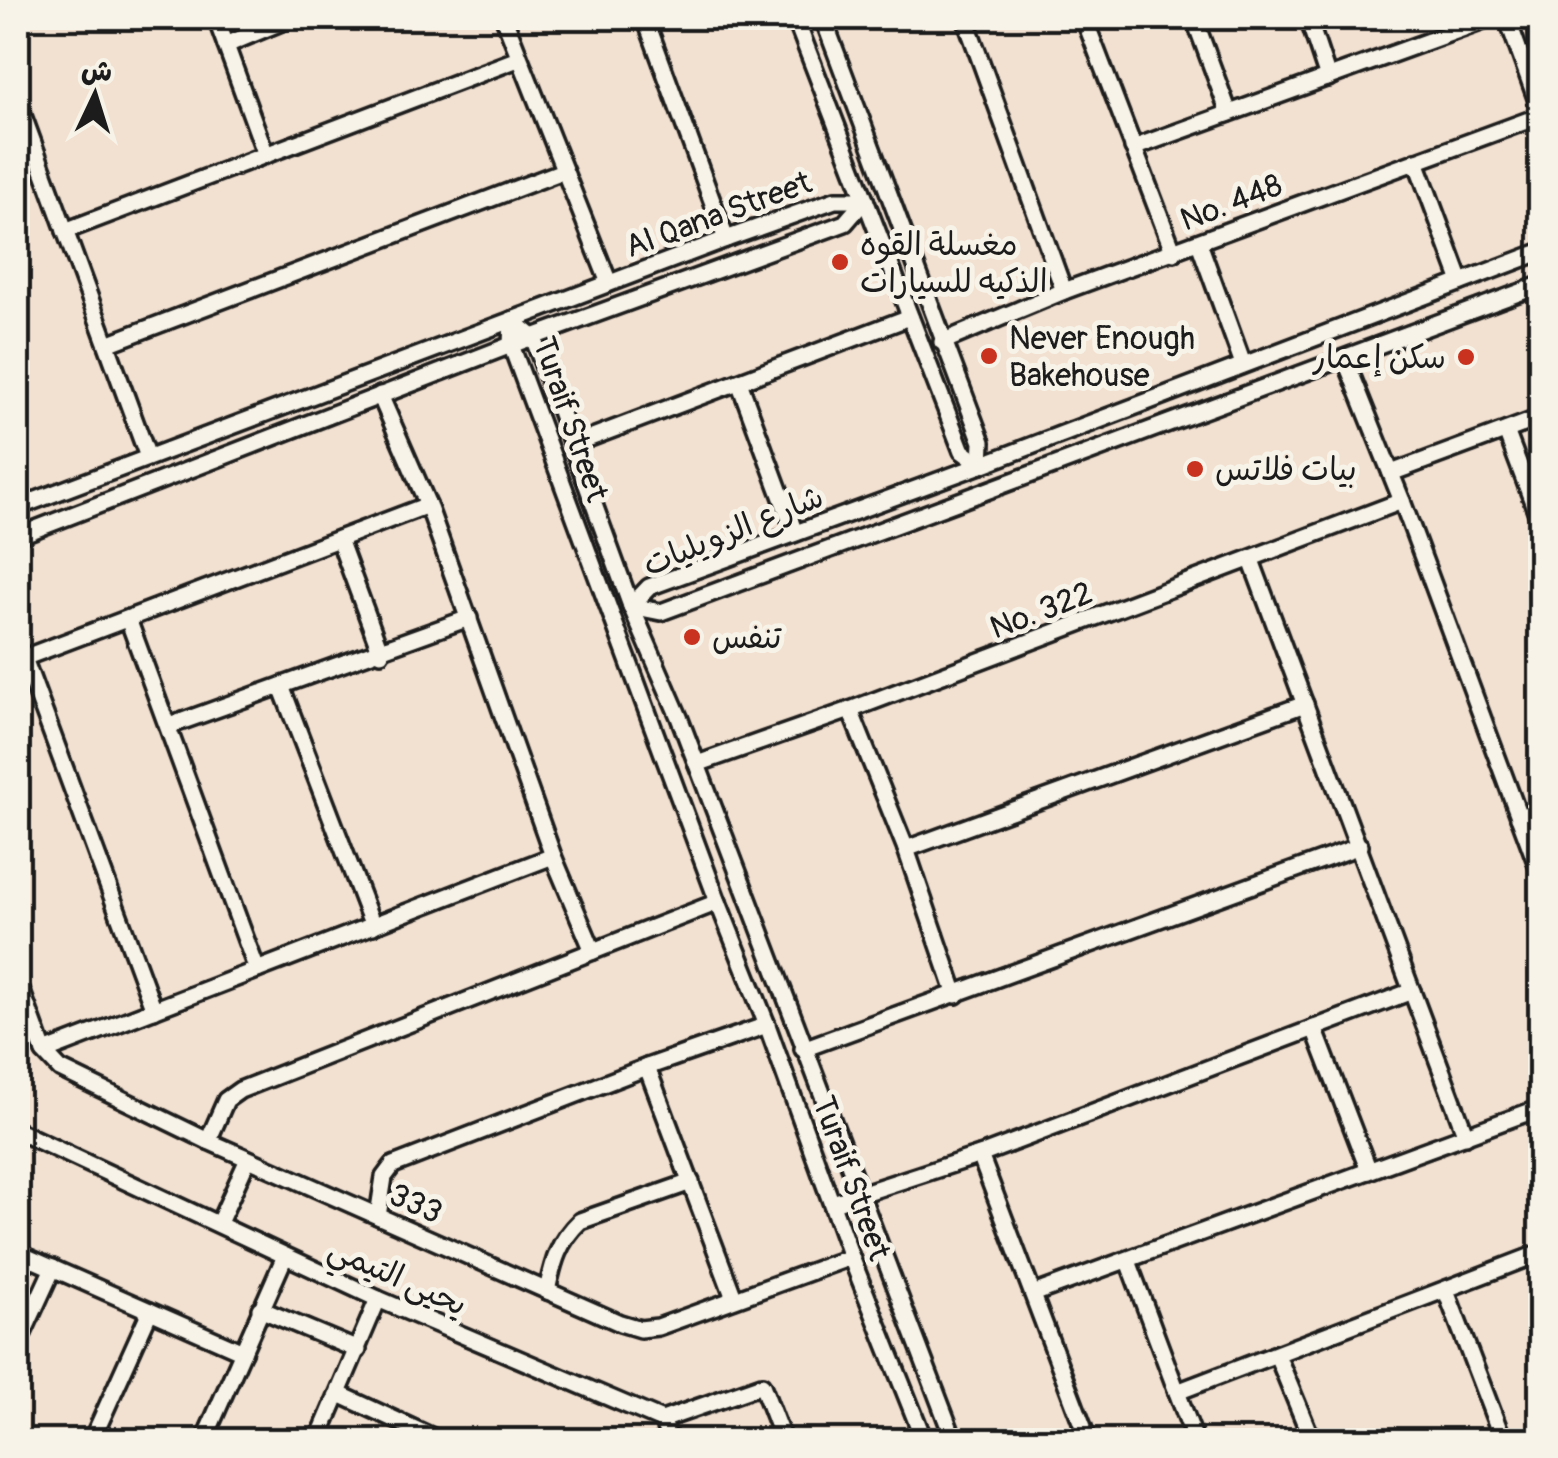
<svg xmlns="http://www.w3.org/2000/svg" width="1558" height="1458" font-family="Pangolin,'Playpen Sans Arabic',sans-serif">
<rect width="100%" height="100%" fill="#f2e0d0"/>
<filter id="ink" filterUnits="userSpaceOnUse"><feTurbulence type="fractalNoise" baseFrequency=".01" numOctaves="2"/><feDisplacementMap in="SourceGraphic" scale="20" xChannelSelector="R" yChannelSelector="G"/><feConvolveMatrix kernelMatrix="1 2 1 2 8 2 1 2 1" color-interpolation-filters="sRGB"/></filter>
<g filter="url(#ink)">
<g fill="none" stroke-linecap="round" stroke-linejoin="round">
<defs>
<g id="minor">
<polyline points="216,18 266,155"/>
<polyline points="504,18 609,283"/>
<polyline points="645,18 726,239"/>
<polyline points="795,18 962,451 981,465"/>
<polyline points="823,18 982,442 981,465"/>
<polyline points="965,18 1064,291"/>
<polyline points="1084,18 1174,253"/>
<polyline points="1194,18 1229,113"/>
<polyline points="1308,18 1328,78"/>
<polyline points="1507,18 1540,109"/>
<polyline points="226,45 291,18"/>
<polyline points="18,102 148,457"/>
<polyline points="1133,148 1492,18"/>
<polyline points="1416,161 1461,282"/>
<polyline points="65,231 518,59"/>
<polyline points="1199,243 1243,364"/>
<polyline points="512,320 533,337 631,606 679,717 954,1440"/>
<polyline points="512,320 511,345 718,902 767,1025 851,1257 924,1440"/>
<polyline points="942,342 1064,291 1540,116"/>
<polyline points="107,344 563,171"/>
<polyline points="1345,359 1402,501 1540,873"/>
<polyline points="739,382 795,533"/>
<polyline points="380,395 428,505 553,856 593,951"/>
<polyline points="1506,431 1540,521"/>
<polyline points="574,444 910,317"/>
<polyline points="1391,473 1540,418"/>
<polyline points="18,507 726,239 835,200 865,200"/>
<polyline points="18,536 511,345 845,223 865,200"/>
<polyline points="339,539 381,653"/>
<polyline points="1251,560 1466,1136"/>
<polyline points="631,606 649,587 981,465 1540,252"/>
<polyline points="631,606 661,612 1540,285"/>
<polyline points="128,619 257,970"/>
<polyline points="24,658 154,1010"/>
<polyline points="18,660 428,505"/>
<polyline points="281,686 373,926"/>
<polyline points="850,710 906,849 956,995"/>
<polyline points="169,726 469,618"/>
<polyline points="697,764 850,710 1402,501"/>
<polyline points="1519,817 1540,810"/>
<polyline points="906,849 1305,704"/>
<polyline points="18,981 44,1052 60,1069 208,1141 620,1323 640,1329 658,1327 851,1257"/>
<polyline points="1314,1028 1369,1171"/>
<polyline points="803,1049 1360,846"/>
<polyline points="44,1052 553,856"/>
<polyline points="647,1067 734,1298"/>
<polyline points="18,1131 378,1299 662,1420 762,1385 783,1440"/>
<polyline points="208,1141 226,1100 240,1090 718,902"/>
<polyline points="980,1155 1088,1440"/>
<polyline points="833,1203 980,1155 1412,991"/>
<polyline points="378,1216 384,1177 393,1165 647,1067 767,1025"/>
<polyline points="219,1223 248,1159"/>
<polyline points="18,1253 243,1352"/>
<polyline points="1128,1261 1195,1440"/>
<path d="M547,1291C553,1262 558,1242 580,1221L691,1182"/>
<polyline points="1446,1291 1503,1440"/>
<polyline points="1033,1294 1540,1108"/>
<polyline points="260,1309 358,1350"/>
<polyline points="18,1344 53,1268"/>
<polyline points="1277,1355 1312,1440"/>
<polyline points="1177,1392 1540,1253"/>
<polyline points="339,1394 439,1440"/>
<polyline points="662,1420 670,1440"/>
<polyline points="92,1440 150,1311"/>
<polyline points="204,1440 285,1256"/>
<polyline points="318,1440 378,1299"/>
</g>
</defs>
<use href="#minor" stroke="#1c1c1c" stroke-width="22"/>
<use href="#minor" stroke="#f7f3e8" stroke-width="15"/>
</g>
</g>
<g fill="#c8321e" stroke="#f7f3e8" stroke-width="4">
<circle cx="840" cy="262" r="10"/>
<circle cx="989" cy="356" r="10"/>
<circle cx="1466" cy="357" r="10"/>
<circle cx="1195" cy="469" r="10"/>
<circle cx="692" cy="637" r="10"/>
</g>
<g text-anchor="middle" stroke-width="10" stroke-linejoin="round" paint-order="stroke">
<g font-size="32" fill="#1c1c1c" stroke="#f7f3e8">
<text transform="translate(1231 202) rotate(-21)" y="11">No. 448</text>
<text transform="translate(718 214) rotate(-20)" y="11">Al Qana Street</text>
<text transform="translate(571 419) rotate(71)" y="11">Turaif Street</text>
<text transform="translate(733 530) rotate(-22)" y="11">شارع الزويليات</text>
<text transform="translate(1041 610) rotate(-21)" y="11">No. 322</text>
<text transform="translate(852 1178) rotate(70)" y="11">Turaif Street</text>
<text transform="translate(416 1203) rotate(24)" y="11">333</text>
<text transform="translate(398 1276) rotate(24)" y="11">يحيى التيمي</text>
</g>
<g font-size="32" fill="#1c1c1c" stroke="#f7f3e8" text-anchor="start">
<text x="860" y="255">مغسلة القوه<tspan x="860" dy="37">الذكيه للسيارات</tspan></text>
<text x="1009" y="349">Never Enough<tspan x="1009" dy="37">Bakehouse</tspan></text>
<text x="1446" y="368" text-anchor="end">سكن إعمار</text>
<text x="1215" y="480">بيات فلاتس</text>
<text x="712" y="648">تنفس</text>
</g>
</g>
<rect width="1558" height="1458" fill="none" stroke="#f7f3e8" stroke-width="60"/>
<rect x="30" y="30" width="1498" height="1398" fill="none" stroke="#1c1c1c" stroke-width="4" filter="url(#ink)"/>
<g transform="translate(95 95) rotate(4)" stroke="#f7f3e8" stroke-width="8" paint-order="stroke">
<path d="M0-8L18 38L0 25L-18 38Z" fill="#1c1c1c"/>
<text y="-15" font-size="28" font-weight="bold" text-anchor="middle" fill="#1c1c1c">ش</text>
</g>
</svg>
